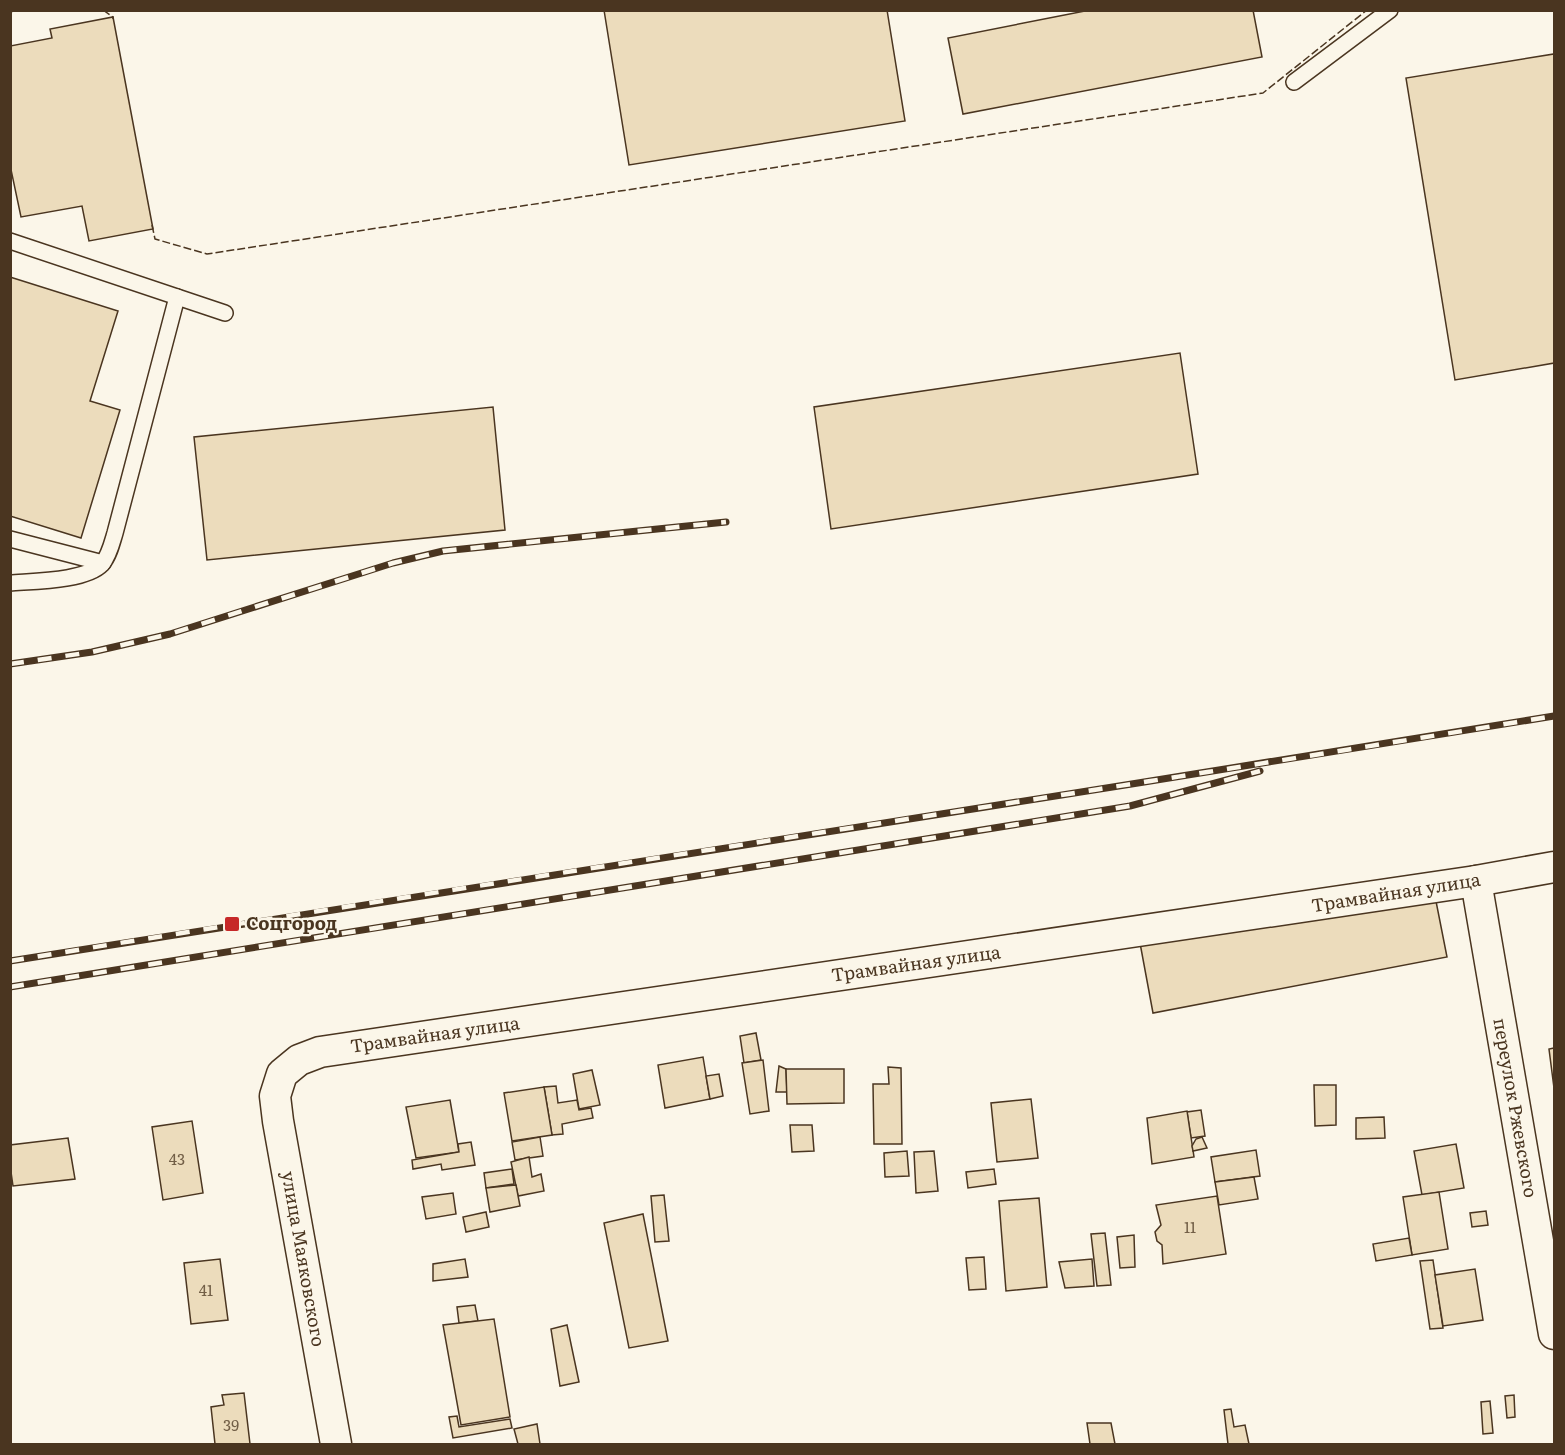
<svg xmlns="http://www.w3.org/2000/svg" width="1565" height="1455" font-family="Literata,serif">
<rect width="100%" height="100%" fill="#fbf6e9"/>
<g fill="#ecdcbc" stroke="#4a3520" stroke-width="1.5">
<polygon points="604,10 887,10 905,121 629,165"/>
<polygon points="1090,10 1253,10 1262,57 963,114 948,38"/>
<polygon points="113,17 153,229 89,241 82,206 21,217 10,165 10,46 52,38 50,29"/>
<polygon points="1554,54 1554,363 1455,380 1406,78"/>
<polygon points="10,277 118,311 90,401 120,410 81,538 10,516"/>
<polygon points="1180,353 1198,474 831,529 814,407"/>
<polygon points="493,407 505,530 207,560 194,437"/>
<polygon points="1433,886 1447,957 1153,1013 1140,943"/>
<polygon points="756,1033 761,1060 744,1063 740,1036"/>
<polygon points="1554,1048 1554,1088 1549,1049"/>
<polygon points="703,1057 710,1099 665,1108 658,1065"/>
<polygon points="763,1060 769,1111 750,1114 742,1063"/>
<polygon points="779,1066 786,1069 787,1092 776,1092"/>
<polygon points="888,1067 901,1068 902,1144 874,1144 873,1084 889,1084"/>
<polygon points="786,1069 844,1069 844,1103 787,1104"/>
<polygon points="592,1070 600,1105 579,1109 573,1074"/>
<polygon points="719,1074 723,1096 710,1099 706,1076"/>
<polygon points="1314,1085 1336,1085 1336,1125 1315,1126"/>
<polygon points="556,1086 558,1103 577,1100 579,1110 591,1108 593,1118 562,1124 563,1134 552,1135 544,1087"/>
<polygon points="544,1087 552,1135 512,1141 504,1093"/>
<polygon points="1031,1099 1038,1158 997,1162 991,1103"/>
<polygon points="450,1100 459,1152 416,1158 406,1107"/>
<polygon points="1201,1110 1205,1136 1191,1138 1187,1112"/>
<polygon points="1187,1111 1194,1157 1152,1164 1147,1118"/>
<polygon points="1384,1117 1385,1138 1356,1139 1356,1118"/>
<polygon points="192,1121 203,1193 163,1200 152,1127"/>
<polygon points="790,1125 812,1125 814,1151 792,1152"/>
<polygon points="540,1137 543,1156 515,1160 512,1142"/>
<polygon points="1202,1137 1207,1148 1193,1151 1192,1146 1196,1139"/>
<polygon points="68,1138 75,1179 13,1186 10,1165 10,1145"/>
<polygon points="471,1142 475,1165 442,1170 441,1164 413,1169 412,1160 459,1152 458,1144"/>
<polygon points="1456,1144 1464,1188 1422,1195 1414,1151"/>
<polygon points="1256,1150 1260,1176 1215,1182 1211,1157"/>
<polygon points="907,1151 909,1176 885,1177 884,1153"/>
<polygon points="934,1151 938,1191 916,1193 914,1152"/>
<polygon points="529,1157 532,1177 541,1174 544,1191 518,1196 511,1162"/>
<polygon points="512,1169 514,1184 486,1188 484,1173"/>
<polygon points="994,1169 996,1184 968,1188 966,1172"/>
<polygon points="1254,1177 1258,1199 1219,1205 1215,1182"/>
<polygon points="516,1185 520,1206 490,1212 486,1188"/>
<polygon points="1439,1192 1448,1249 1412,1255 1403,1197"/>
<polygon points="453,1193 456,1214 426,1219 422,1197"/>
<polygon points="664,1195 669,1241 655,1242 651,1196"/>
<polygon points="1217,1196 1226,1254 1163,1264 1162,1245 1157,1241 1155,1232 1161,1225 1156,1205"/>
<polygon points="1039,1198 1047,1287 1006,1291 999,1201"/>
<polygon points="1486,1211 1488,1225 1472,1227 1470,1213"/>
<polygon points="486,1212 489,1227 466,1232 463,1217"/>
<polygon points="643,1214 668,1341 629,1348 604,1223"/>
<polygon points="1105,1233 1111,1285 1097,1286 1091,1234"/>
<polygon points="1134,1235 1135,1267 1120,1268 1117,1237"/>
<polygon points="1409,1238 1412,1255 1376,1261 1373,1244"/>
<polygon points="984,1257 986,1289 969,1290 966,1258"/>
<polygon points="220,1259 228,1320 191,1324 184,1263"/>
<polygon points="465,1259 468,1277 433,1281 433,1264"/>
<polygon points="1092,1259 1094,1286 1065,1288 1059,1262"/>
<polygon points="1433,1260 1443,1328 1430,1329 1420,1261"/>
<polygon points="1475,1269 1483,1320 1443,1326 1435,1275"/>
<polygon points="475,1305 478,1321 459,1323 457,1307"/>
<polygon points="494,1319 510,1417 461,1425 443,1325"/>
<polygon points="567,1325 579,1382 560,1386 551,1329"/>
<polygon points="244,1393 250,1444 215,1444 211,1407 224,1405 222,1395"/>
<polygon points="1514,1395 1515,1417 1507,1418 1505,1396"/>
<polygon points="1490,1401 1493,1433 1483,1434 1481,1402"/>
<polygon points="1231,1409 1234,1427 1245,1425 1249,1444 1228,1444 1224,1410"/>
<polygon points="457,1416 459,1427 510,1419 512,1428 453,1438 449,1417"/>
<polygon points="1087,1423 1111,1423 1115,1444 1090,1444"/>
<polygon points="537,1424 540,1444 518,1444 514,1429"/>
</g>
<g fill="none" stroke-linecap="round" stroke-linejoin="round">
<defs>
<g id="lane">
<polyline points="1294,82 1390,10"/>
<polyline points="10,241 225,313"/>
<polyline points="10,539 103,563"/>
<path d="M10,583C34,581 86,581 102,564C109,556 112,543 115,533L177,297"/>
</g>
<g id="street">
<polyline points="1476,881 1554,1334"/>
<polyline points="336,1444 278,1121 275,1096 282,1074 299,1060 320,1052 1476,881 1554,867"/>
</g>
</defs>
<use href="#lane" stroke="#4a3520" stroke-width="18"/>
<use href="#street" stroke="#4a3520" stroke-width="33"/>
<use href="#lane" stroke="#fbf6e9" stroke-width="15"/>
<use href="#street" stroke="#fbf6e9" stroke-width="30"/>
<defs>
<g id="rail">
<polyline points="10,664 92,652 170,634 393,563 443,551 726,522"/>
<path d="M10,961C525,876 1040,801 1554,716"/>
<polyline points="10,987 1130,806 1260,771"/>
</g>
</defs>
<use href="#rail" stroke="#4a3520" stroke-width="7"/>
<use href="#rail" stroke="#fbf6e9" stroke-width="4.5" stroke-dasharray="14" stroke-linecap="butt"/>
<g stroke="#4a3520" stroke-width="1.5" stroke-dasharray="8 3" stroke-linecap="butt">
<polyline points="103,10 113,17 113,19"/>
<polyline points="10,12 18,10"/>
<polyline points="152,225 155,239 207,254 1263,93 1367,10"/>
</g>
</g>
<rect fill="#c62828" stroke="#fbf6e9" stroke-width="2" x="224" y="916" width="16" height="16" rx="3"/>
<g text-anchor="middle" stroke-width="4.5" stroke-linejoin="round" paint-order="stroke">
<g font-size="15" fill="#725f47">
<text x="177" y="1165">43</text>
<text x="1190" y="1233">11</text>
<text x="206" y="1296">41</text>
<text x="231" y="1431">39</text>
</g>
<g font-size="18" fill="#4a3520" stroke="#fbf6e9">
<text transform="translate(1396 893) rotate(-9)" y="6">Трамвайная улица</text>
<text transform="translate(916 964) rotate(-8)" y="6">Трамвайная улица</text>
<text transform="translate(435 1035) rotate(-8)" y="6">Трамвайная улица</text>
<text transform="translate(1515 1108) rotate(80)" y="6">переулок Ржевского</text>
<text transform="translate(303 1259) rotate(80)" y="6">улица Маяковского</text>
</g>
<g font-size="18" font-weight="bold" fill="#4a3520" stroke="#fbf6e9" text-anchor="start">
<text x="246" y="930">Соцгород</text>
</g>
</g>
<rect width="1565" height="1455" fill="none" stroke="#4a3520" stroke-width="24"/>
</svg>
